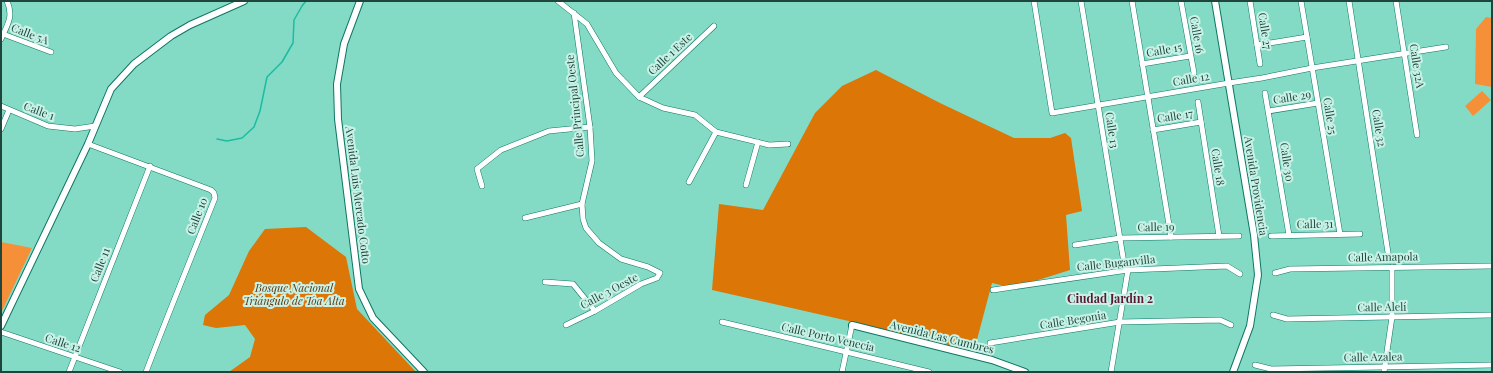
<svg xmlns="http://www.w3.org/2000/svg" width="1493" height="373" font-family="'Playfair Display',serif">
<rect width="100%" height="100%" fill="#83dbc6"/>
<g fill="#f59039">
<polygon points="1486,17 1492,18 1492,87 1475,84 1476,29"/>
<polygon points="1482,91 1491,100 1473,116 1465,106"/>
<polygon points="1,242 32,248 1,313"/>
</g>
<g fill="#db7607">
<polygon points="876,70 940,103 1014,138 1050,138 1065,133 1071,138 1082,211 1066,215 1070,270 1013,288 992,283 974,351 853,322 712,290 719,204 763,210 815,113 842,86"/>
<polygon points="306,227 346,257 357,309 416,372 229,372 250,357 255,339 245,325 216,328 203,325 205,315 229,295 249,251 265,229"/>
</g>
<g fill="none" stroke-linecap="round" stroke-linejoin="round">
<polyline stroke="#1cbca1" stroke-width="1.5" points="217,139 227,141 242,138 254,127 260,111 267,77 282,62 293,43 294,20 302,6 306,1"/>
<defs>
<g id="minor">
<polyline points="558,1 587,24 616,73 639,97 663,108 695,115 716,132 769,145 788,144"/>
<polyline points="1034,1 1052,113 1229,83 1262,78 1312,68 1446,47"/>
<polyline points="1081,1 1124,263"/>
<polyline points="1132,1 1171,237"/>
<polyline points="1181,1 1194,73"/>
<polyline points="1250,1 1260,64"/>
<polyline points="1301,1 1340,234"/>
<polyline points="1349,1 1389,259"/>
<polyline points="1396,1 1417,135"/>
<polyline points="3,34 51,52"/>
<path d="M1,39C7,25 14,17 7,1"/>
<polyline points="1257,45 1307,37"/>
<polyline points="1142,64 1190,56"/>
<polyline points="1265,93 1289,235"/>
<polyline points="639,97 714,26"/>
<polyline points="1198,102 1219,236"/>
<polyline points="1,106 48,126 75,129 95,126"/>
<polyline points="1269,111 1318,103"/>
<polyline points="1,129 9,110"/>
<polyline points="1153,130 1201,122"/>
<path d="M88,144L211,190L214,193L215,198C192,256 168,314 146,372"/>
<polyline points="689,182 716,132"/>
<polyline points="746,185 758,142"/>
<polyline points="482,186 477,169 501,150 549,131 590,127"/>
<polyline points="525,218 582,204"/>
<polyline points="1271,236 1360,234"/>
<polyline points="1075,245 1120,238 1239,236"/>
<polyline points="1275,273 1290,269 1492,266"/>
<polyline points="545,282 573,284 595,311"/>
<polyline points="993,290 1128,270 1227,266 1240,274"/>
<polyline points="1273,315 1287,319 1492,315"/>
<polyline points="722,322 929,372"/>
<polyline points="566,325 595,311 641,284 657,278 660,273 648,267 621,259 599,243 586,228 583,219 582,204 592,161 590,127 574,13"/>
<polyline points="1,332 120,372"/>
<polyline points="990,343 1120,322 1220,320 1231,325"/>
<polyline points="1255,365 1271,369 1492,365"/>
<polyline points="69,372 150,166"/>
<polyline points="842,372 852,325"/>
<polyline points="1111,372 1128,270"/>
<polyline points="1384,372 1392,317 1392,267"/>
</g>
<g id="tertiary">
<polyline points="360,1 344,44 337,84 338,119 359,289 373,318 424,372"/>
<polyline points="1215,1 1254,235 1258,275 1250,326 1233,372"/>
<polyline points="852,325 992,360 1025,372"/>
<polyline points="1,326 88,144 111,89 134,64 171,36 190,25 244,1"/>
</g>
</defs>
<use href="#minor" stroke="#0e7665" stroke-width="6"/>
<use href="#tertiary" stroke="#0e7665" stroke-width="8"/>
<use href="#minor" stroke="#fff" stroke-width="5"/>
<use href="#tertiary" stroke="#fff" stroke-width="6"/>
</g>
<g text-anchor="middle" stroke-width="4" stroke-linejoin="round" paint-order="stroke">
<g font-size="11" fill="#20453c" stroke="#c9f2e7">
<text transform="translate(1265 31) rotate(81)" y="4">Calle 27</text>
<text transform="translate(30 34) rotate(21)" y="4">Calle 5A</text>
<text transform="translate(1197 35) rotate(80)" y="4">Calle 16</text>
<text transform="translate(1164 50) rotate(-10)" y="4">Calle 15</text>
<text transform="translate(670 54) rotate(-43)" y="4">Calle 1 Este</text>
<text transform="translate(1417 66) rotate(81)" y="4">Calle 32A</text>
<text transform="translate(1191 79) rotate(-10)" y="4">Calle 12</text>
<text transform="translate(1292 97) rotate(-9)" y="4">Calle 29</text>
<text transform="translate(575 106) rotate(-96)" y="4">Calle Principal Oeste</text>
<text transform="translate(39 111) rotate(20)" y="4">Calle 1</text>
<text transform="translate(1175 116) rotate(-9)" y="4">Calle 17</text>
<text transform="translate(1330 116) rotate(81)" y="4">Calle 25</text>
<text transform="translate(1379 128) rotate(81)" y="4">Calle 32</text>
<text transform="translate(1112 130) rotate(81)" y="4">Calle 13</text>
<text transform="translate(1287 162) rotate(81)" y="4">Calle 30</text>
<text transform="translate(1218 167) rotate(81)" y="4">Calle 18</text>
<text transform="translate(1256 186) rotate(81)" y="4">Avenida Providencia</text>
<text transform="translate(358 195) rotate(83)" y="4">Avenida Luis Mercado Cotto</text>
<text transform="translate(197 216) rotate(-69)" y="4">Calle 10</text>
<text transform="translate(1315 224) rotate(-1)" y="4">Calle 31</text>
<text transform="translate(1156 227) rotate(-1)" y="4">Calle 19</text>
<text transform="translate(1383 257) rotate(-1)" y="4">Calle Amapola</text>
<text transform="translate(1116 263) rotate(-6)" y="4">Calle Buganvilla</text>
<text transform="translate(100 265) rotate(-69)" y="4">Calle 11</text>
<text transform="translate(609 291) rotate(-28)" y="4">Calle 3 Oeste</text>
<text transform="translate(1382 307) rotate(-1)" y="4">Calle Alelí</text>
<text transform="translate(1073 320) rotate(-9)" y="4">Calle Begonia</text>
<text transform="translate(828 337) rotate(13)" y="4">Calle Porto Venecia</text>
<text transform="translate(942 337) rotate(14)" y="4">Avenida Las Cumbres</text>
<text transform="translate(63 343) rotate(18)" y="4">Calle 12</text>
<text transform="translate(1373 357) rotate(-1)" y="4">Calle Azalea</text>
</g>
<g font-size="11" font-style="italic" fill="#5f3613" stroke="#c9f2e7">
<text x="294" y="292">Bosque Nacional<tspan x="294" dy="13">Triángulo de Toa Alta</tspan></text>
</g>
<g font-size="12" font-weight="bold" fill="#591734" stroke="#c9f2e7">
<text x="1110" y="303">Ciudad Jardín 2</text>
</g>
</g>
<rect width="1493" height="373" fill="none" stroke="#20453c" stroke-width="4"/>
</svg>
